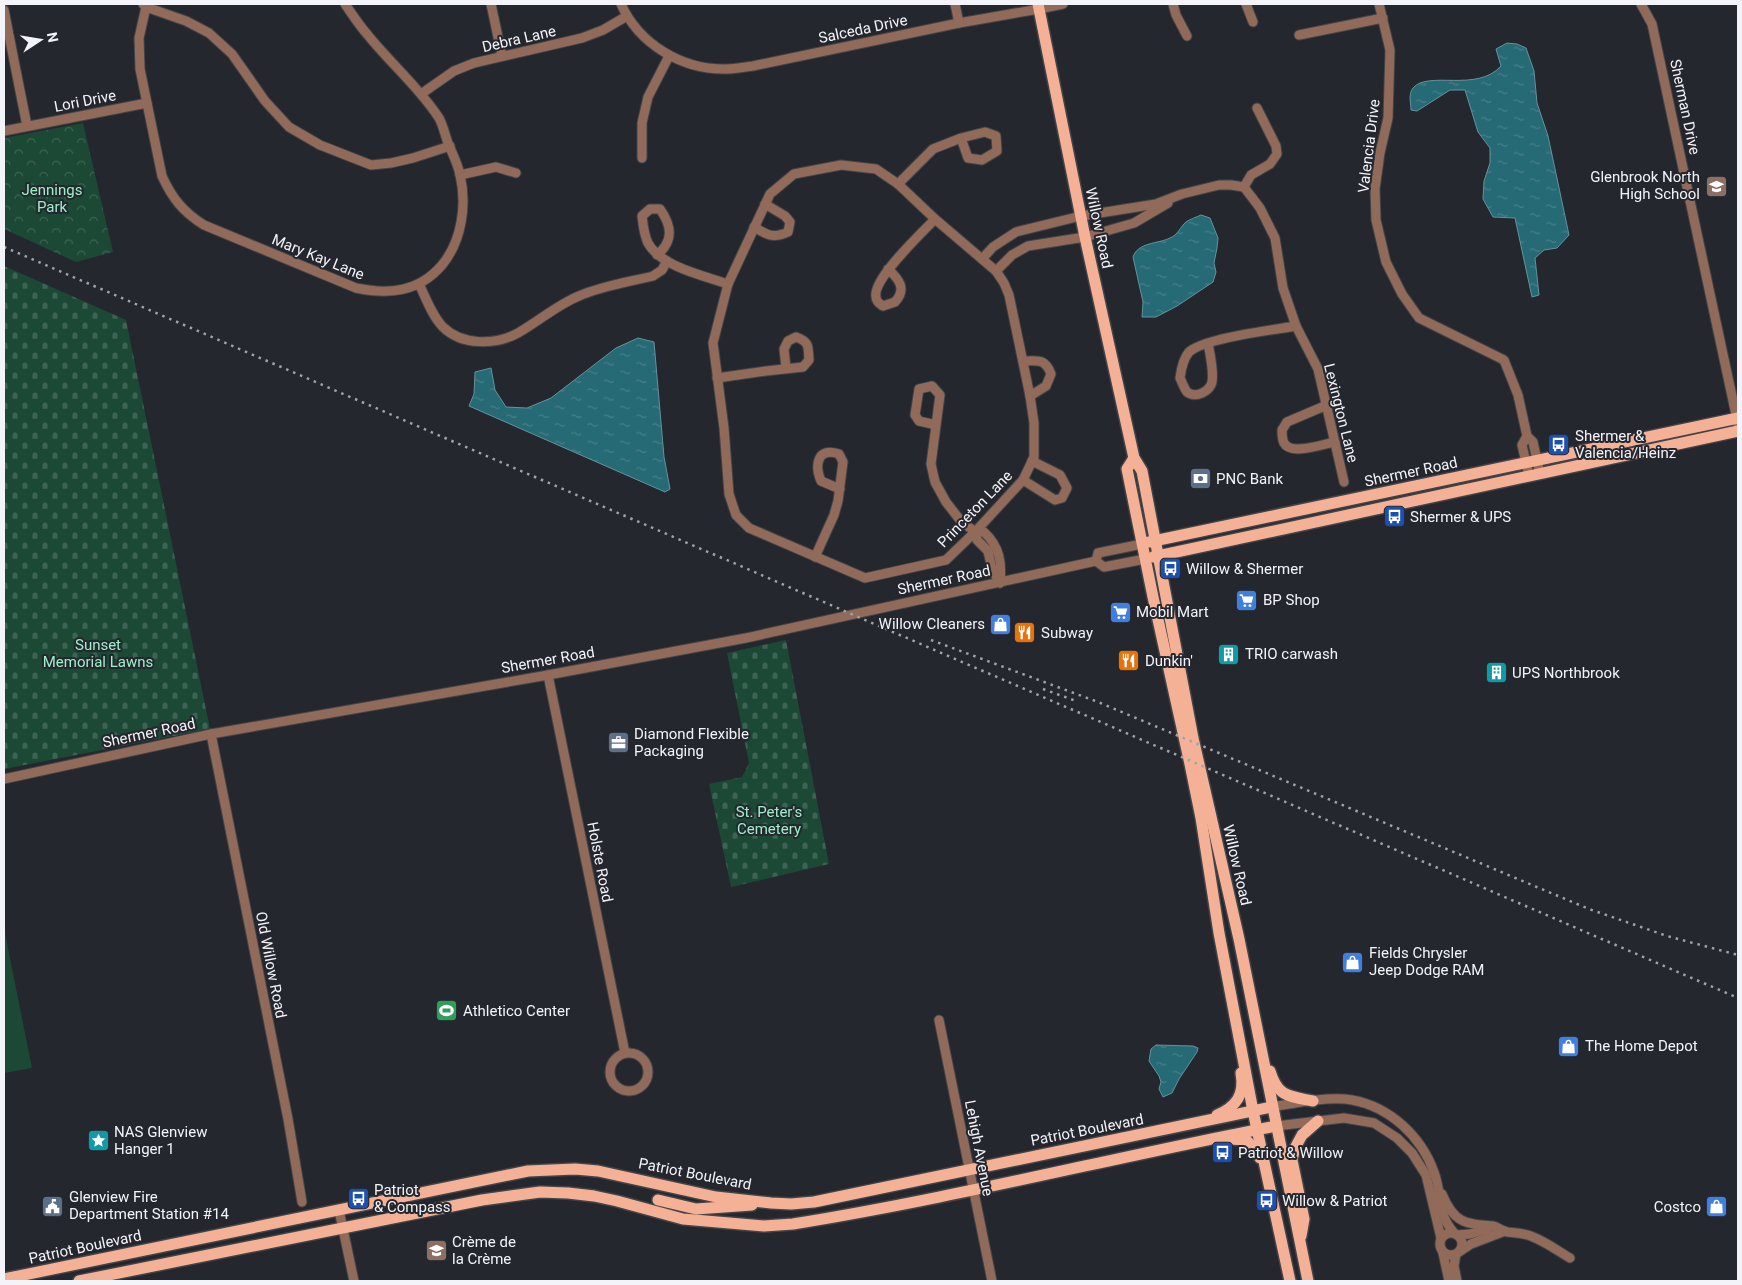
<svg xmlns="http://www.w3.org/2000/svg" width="1742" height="1285" font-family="Roboto,sans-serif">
<defs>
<pattern id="forest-crowns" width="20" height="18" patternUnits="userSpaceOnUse" patternTransform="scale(1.25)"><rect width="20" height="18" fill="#1c4836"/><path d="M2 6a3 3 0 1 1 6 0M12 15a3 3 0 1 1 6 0" fill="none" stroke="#3d6354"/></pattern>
<pattern id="cemetery-stones" width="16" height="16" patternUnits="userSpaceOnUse" patternTransform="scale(1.25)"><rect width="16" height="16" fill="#1c4836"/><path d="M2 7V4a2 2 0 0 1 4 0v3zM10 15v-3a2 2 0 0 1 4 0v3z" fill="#3d6354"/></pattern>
<pattern id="water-ripples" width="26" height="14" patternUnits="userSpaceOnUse" patternTransform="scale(1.25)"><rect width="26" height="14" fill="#266a76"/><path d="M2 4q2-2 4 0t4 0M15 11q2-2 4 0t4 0" fill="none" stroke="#46808a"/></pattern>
</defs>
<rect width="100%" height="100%" fill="#25272e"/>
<polygon fill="#1c4836" points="4,928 32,1068 4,1073"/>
<polygon fill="url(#forest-crowns)" points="83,123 113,252 76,262 4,229 4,138"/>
<g fill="url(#cemetery-stones)">
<polygon points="4,266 126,320 210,729 4,769"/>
<polygon points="786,640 829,864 731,887 709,784 742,777 749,763 727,653"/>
</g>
<g fill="url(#water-ripples)" stroke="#64939d">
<path d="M1507,43L1517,44L1526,48L1534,71L1537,103L1548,136L1569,235L1557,248L1544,250L1535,258L1539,295L1532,297L1515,218L1493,217L1483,199L1484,181L1490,163V148L1478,132L1465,90H1450L1417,111L1411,110C1411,104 1408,94 1413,88C1428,70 1477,93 1501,66L1496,49Z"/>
<path d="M1201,215L1210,218L1218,238L1217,248L1214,263L1216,272L1213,282L1177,306L1156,317H1142L1143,302L1133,257C1138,242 1158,244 1170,238C1178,235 1180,227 1186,222C1190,219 1197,217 1201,215Z"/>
<polygon points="638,338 654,342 664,457 670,489 665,492 469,406 474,394 475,372 491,368 495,390 506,407 527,408 551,398 616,348"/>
<polygon points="1156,1045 1193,1046 1198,1048 1197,1052 1179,1079 1172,1093 1163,1097 1159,1089 1161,1082 1159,1076 1149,1061 1151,1049"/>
</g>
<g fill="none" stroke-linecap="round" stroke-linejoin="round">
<defs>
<g id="minor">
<polyline points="143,4 146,7 186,21 209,33 232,54 265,101 289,127 320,145 371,165 391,163 413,158 450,146"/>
<polyline points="491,4 502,56"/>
<path d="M621,4C639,44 682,70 726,69C735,69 744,67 753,66L959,23L1039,9L1063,4"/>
<polyline points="955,4 959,23"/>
<polyline points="1173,4 1176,15 1187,36"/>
<polyline points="1246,4 1253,22"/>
<polyline points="1379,4 1390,50 1388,118 1380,153 1375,189 1376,220 1386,262 1402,294 1419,318 1504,360 1518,395 1527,436 1533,442 1540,474"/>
<polyline points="1641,4 1652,24 1738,424"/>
<path d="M146,7L139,38L140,69L162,176C172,198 183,212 204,225L356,288C389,295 419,292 442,265C462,241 467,204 460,175C458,164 452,153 448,143C445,135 443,125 439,118C419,87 390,63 367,34C359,25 352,14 345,4"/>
<polyline points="4,10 27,126"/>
<polyline points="1299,35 1383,18"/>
<polyline points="421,94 454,71 474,63 582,38 603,30 627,16"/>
<polyline points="1257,108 1276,146 1277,154 1270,164 1251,175 1244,187 1260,208 1275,238 1283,288 1296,326 1318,369 1344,482"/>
<polyline points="4,131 147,103"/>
<polyline points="642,158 642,123 648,97 669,56"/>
<polygon points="841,165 876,169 898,184 935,219 996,271 1004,283 1009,295 1030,396 1034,423 1034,457 1023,480 975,532 946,560 865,578 749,528 736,515 729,494 724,428 713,343 728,284 770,194 794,174"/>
<polyline points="460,175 496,167 516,173"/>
<polyline points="898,184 933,149 961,138 968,158 982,160 997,151 996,136 985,132 961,138"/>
<path d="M754,227C767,235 773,239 788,232L790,222L785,216L765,204"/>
<path d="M657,255C674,241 672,226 660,209H650L642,216C643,225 644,235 648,243C661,267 705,276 728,284"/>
<polyline points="982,259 993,247 1016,232 1081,216 1156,204 1182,194 1219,185 1231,185 1244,187"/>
<path d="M888,269C899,279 907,289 895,302L883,306C880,304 876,302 876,297C872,279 922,233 935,219"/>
<polyline points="996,271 1012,255 1028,246 1085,237 1134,223 1168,203"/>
<path d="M419,284C426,298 432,316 443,327C462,346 496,345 518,333C539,321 557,305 579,296C602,286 629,282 653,276L662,270L667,261"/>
<path d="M1208,343C1210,355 1214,370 1212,382C1210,391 1196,399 1187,392C1184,388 1182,382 1180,378C1181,370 1184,358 1189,352C1204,338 1273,330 1296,326"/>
<path d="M1023,361C1038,361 1045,358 1051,374L1046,386L1030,396"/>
<path d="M717,378L766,371L803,367L809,360C808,347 810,342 796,337L788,341L784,349L786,368"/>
<path d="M1327,405L1287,422L1282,430C1282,434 1282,439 1284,443C1291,456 1323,444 1335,442"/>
<path d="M936,425L919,421L915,415L919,389L932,386L940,395L931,464L935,482L946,502L960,520L975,532H984C1000,547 1002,563 1000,583"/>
<polyline points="1527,436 1522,445 1529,476"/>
<polyline points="1023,480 1055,500 1062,498 1067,488 1060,475 1032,461"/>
<polyline points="975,532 977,540 988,551 992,569 1000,583"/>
<path d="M815,557L834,515L838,501L843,462L839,454C818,447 814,464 821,481L840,489"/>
<polyline points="1096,561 1098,553 1142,544"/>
<polyline points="548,675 625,1053"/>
<polyline points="211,734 288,1119 302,1202"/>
<polyline points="4,779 211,734 548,675 746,638 1096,561 1104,567 1145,559"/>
<polyline points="939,1020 992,1281"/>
<circle cx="629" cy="1072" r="19"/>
<path d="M1272,1107C1295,1103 1329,1096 1352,1100C1390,1107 1421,1136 1434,1172C1443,1196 1436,1212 1454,1233"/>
<polyline points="1276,1126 1344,1118 1374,1123 1397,1138 1412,1153 1426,1175 1441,1238"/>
<path d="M1442,1194C1454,1223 1465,1224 1493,1226C1498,1227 1502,1231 1507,1232C1516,1233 1525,1233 1533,1237C1546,1242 1558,1251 1570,1258"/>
<polyline points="339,1210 354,1281"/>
<circle cx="1451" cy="1244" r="11"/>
<polyline points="1457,1235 1470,1234 1488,1229"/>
<polyline points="1459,1252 1471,1244 1505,1231"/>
<polyline points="1443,1253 1449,1281"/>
<polyline points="1456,1254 1454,1266 1457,1281"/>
</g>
<g id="major">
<polyline points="1038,4 1085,237 1134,458 1142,471 1193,738 1239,939 1308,1281"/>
<polyline points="1134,458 1127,469 1153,597 1190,764 1201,818 1219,933 1253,1111 1290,1281"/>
<polyline points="1149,542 1738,418"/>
<polyline points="1153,557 1738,431"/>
<path d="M1270,1071C1278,1097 1288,1096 1313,1101"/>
<path d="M1217,1115C1236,1107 1245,1095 1241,1073"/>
<polyline points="1230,1139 1246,1140 1253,1147 1260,1158"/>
<polyline points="658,1200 696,1209 752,1205"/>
<polyline points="1301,1236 1304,1219 1292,1160 1295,1148 1302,1135 1318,1121"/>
<polyline points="4,1279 528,1171 575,1169 598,1171 716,1197 771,1203 791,1204 814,1202 1272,1107"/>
<path d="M79,1281L482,1200L540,1192L568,1193L594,1196L617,1201L683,1219L764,1226L793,1224C955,1198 1115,1157 1276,1126"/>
</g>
</defs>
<use href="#minor" stroke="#42444a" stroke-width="11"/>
<use href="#major" stroke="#42444a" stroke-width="14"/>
<use href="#minor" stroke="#926a59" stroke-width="9"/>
<use href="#major" stroke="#f4b195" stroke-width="11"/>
<g stroke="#a2a3a9" stroke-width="2.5" stroke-dasharray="2.5 5" stroke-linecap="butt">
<polyline points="4,247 1738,998"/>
<polyline points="931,640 1098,702 1589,909 1667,936 1738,955"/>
<polyline points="1043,689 1076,701"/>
</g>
</g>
<defs>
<symbol id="school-square" viewBox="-11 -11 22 22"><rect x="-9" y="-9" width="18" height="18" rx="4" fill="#8d6e63" stroke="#25272e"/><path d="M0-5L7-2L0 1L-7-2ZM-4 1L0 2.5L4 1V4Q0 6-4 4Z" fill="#fff"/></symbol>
<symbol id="bus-square" viewBox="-11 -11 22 22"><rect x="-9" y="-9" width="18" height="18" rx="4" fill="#1a4fb4" stroke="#25272e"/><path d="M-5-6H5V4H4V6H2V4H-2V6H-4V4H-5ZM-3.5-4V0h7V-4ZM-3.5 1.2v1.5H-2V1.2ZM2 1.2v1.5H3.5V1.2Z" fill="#fff"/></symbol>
<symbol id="bank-square" viewBox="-11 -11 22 22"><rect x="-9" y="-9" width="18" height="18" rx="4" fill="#5c6f8a" stroke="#25272e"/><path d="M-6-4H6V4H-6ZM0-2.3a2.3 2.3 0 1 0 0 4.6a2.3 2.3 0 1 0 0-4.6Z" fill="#fff"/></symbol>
<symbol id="supermarket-square" viewBox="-11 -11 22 22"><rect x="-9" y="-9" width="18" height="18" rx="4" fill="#3f7fe0" stroke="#25272e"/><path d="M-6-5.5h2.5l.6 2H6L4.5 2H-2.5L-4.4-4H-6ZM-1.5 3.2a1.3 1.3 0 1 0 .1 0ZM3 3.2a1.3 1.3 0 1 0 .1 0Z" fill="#fff"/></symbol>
<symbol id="shop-square" viewBox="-11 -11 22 22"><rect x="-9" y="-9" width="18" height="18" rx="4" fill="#3f7fe0" stroke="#25272e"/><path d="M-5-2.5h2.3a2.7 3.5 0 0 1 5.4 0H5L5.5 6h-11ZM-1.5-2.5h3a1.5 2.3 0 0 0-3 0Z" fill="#fff"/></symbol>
<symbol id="restaurant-square" viewBox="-11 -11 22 22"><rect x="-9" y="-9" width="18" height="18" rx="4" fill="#e8710a" stroke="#25272e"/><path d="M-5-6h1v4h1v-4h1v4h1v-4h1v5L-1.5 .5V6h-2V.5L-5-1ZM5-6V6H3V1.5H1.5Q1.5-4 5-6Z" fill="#fff"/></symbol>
<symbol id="building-square" viewBox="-11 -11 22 22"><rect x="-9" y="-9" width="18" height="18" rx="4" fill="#0f9aa8" stroke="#25272e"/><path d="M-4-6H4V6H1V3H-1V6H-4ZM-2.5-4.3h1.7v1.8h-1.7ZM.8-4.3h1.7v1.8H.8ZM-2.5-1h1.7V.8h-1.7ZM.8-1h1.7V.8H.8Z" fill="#fff"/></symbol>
<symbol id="office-square" viewBox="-11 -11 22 22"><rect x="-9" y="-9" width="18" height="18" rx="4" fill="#5c6f8a" stroke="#25272e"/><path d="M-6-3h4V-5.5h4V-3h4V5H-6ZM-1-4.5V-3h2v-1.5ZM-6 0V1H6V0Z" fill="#fff"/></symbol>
<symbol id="stadium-square" viewBox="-11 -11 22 22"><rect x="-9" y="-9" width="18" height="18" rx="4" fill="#2e9e5b" stroke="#25272e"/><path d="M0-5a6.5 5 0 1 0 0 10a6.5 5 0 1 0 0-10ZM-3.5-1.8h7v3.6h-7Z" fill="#fff"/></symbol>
<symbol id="sight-square" viewBox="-11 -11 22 22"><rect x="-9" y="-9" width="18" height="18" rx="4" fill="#0f9aa8" stroke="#25272e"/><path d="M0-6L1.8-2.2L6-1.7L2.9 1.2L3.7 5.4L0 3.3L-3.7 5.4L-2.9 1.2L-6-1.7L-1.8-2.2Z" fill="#fff"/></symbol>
<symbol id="civic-square" viewBox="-11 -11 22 22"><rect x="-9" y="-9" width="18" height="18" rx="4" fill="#5c6f8a" stroke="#25272e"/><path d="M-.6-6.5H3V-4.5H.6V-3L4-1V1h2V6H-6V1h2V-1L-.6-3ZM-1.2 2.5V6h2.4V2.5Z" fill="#fff"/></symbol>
</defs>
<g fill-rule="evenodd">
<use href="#school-square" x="1704" y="174" width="25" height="25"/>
<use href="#bus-square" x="1546" y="432" width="25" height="25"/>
<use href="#bank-square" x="1188" y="466" width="25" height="25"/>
<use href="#bus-square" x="1382" y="504" width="25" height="25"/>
<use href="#bus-square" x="1158" y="556" width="25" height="25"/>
<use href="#supermarket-square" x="1234" y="588" width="25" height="25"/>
<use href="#supermarket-square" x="1108" y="600" width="25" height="25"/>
<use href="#shop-square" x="988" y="612" width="25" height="25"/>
<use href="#restaurant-square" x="1012" y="620" width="25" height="25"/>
<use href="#building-square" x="1216" y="642" width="25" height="25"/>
<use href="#restaurant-square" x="1116" y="648" width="25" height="25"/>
<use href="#building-square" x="1484" y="660" width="25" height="25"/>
<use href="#office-square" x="606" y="730" width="25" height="25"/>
<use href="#shop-square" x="1340" y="950" width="25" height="25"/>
<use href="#stadium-square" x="434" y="998" width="25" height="25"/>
<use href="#shop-square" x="1556" y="1034" width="25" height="25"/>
<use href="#sight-square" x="86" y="1128" width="25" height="25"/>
<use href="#bus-square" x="1210" y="1140" width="25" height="25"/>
<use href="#bus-square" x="346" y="1186" width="25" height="25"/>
<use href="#bus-square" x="1254" y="1188" width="25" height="25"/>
<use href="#civic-square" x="40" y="1194" width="25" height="25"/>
<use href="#shop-square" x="1704" y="1194" width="25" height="25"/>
<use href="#school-square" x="424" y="1238" width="25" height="25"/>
</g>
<g text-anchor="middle" stroke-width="4" stroke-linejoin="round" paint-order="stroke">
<g font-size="15" fill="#f3f4f9" stroke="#25272e">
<text transform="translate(863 29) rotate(-12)" y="5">Salceda Drive</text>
<text transform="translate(519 39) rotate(-13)" y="5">Debra Lane</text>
<text transform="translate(85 101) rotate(-11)" y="5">Lori Drive</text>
<text transform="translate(1685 107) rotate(78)" y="5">Sherman Drive</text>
<text transform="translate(1369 146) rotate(-83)" y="5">Valencia Drive</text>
<text transform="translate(1099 228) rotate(78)" y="5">Willow Road</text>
<text transform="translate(318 257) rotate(22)" y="5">Mary Kay Lane</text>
<text transform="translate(1341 413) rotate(76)" y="5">Lexington Lane</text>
<text transform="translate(1411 472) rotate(-12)" y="5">Shermer Road</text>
<text transform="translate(975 509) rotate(-46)" y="5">Princeton Lane</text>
<text transform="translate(944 580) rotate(-12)" y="5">Shermer Road</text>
<text transform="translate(548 660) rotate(-10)" y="5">Shermer Road</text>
<text transform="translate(149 733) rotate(-12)" y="5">Shermer Road</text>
<text transform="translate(600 862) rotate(79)" y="5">Holste Road</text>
<text transform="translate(1237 865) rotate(77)" y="5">Willow Road</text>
<text transform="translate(271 965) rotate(79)" y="5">Old Willow Road</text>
<text transform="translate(1087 1130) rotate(-11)" y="5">Patriot Boulevard</text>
<text transform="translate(979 1148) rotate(79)" y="5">Lehigh Avenue</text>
<text transform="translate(695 1174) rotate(11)" y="5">Patriot Boulevard</text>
<text transform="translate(85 1247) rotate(-12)" y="5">Patriot Boulevard</text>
</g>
<g font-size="15" fill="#f3f4f9" stroke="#25272e" text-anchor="start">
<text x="1700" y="182" text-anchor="end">Glenbrook North<tspan x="1700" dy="17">High School</tspan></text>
<text x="1575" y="441">Shermer &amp;<tspan x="1575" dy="17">Valencia/Heinz</tspan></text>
<text x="1216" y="484">PNC Bank</text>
<text x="1410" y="522">Shermer &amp; UPS</text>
<text x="1186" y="574">Willow &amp; Shermer</text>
<text x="1263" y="605">BP Shop</text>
<text x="1136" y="617">Mobil Mart</text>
<text x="985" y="629" text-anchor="end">Willow Cleaners</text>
<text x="1041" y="638">Subway</text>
<text x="1245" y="659">TRIO carwash</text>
<text x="1145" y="666">Dunkin'</text>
<text x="1512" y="678">UPS Northbrook</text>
<text x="634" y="739">Diamond Flexible<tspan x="634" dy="17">Packaging</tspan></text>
<text x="1369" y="958">Fields Chrysler<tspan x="1369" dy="17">Jeep Dodge RAM</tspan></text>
<text x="463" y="1016">Athletico Center</text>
<text x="1585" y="1051">The Home Depot</text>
<text x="114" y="1137">NAS Glenview<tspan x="114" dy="17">Hanger 1</tspan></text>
<text x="1238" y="1158">Patriot &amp; Willow</text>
<text x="374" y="1195">Patriot<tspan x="374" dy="17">&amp; Compass</tspan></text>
<text x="69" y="1202">Glenview Fire<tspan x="69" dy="17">Department Station #14</tspan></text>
<text x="1282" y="1206">Willow &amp; Patriot</text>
<text x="1701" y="1212" text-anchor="end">Costco</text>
<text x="452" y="1247">Crème de<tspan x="452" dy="17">la Crème</tspan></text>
</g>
<g font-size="15" fill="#9bf0c9" stroke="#25272e">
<text x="52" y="195">Jennings<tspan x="52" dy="17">Park</tspan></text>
<text x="98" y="650">Sunset<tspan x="98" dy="17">Memorial Lawns</tspan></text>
<text x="769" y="817">St. Peter's<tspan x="769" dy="17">Cemetery</tspan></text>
</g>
</g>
<rect width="1742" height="1285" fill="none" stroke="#f3f4f9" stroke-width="10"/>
<g transform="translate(40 40) rotate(78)" stroke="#25272e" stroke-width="4" paint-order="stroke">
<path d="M0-4L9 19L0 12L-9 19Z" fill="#f3f4f9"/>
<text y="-8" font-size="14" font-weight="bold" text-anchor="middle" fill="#f3f4f9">N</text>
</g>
</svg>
